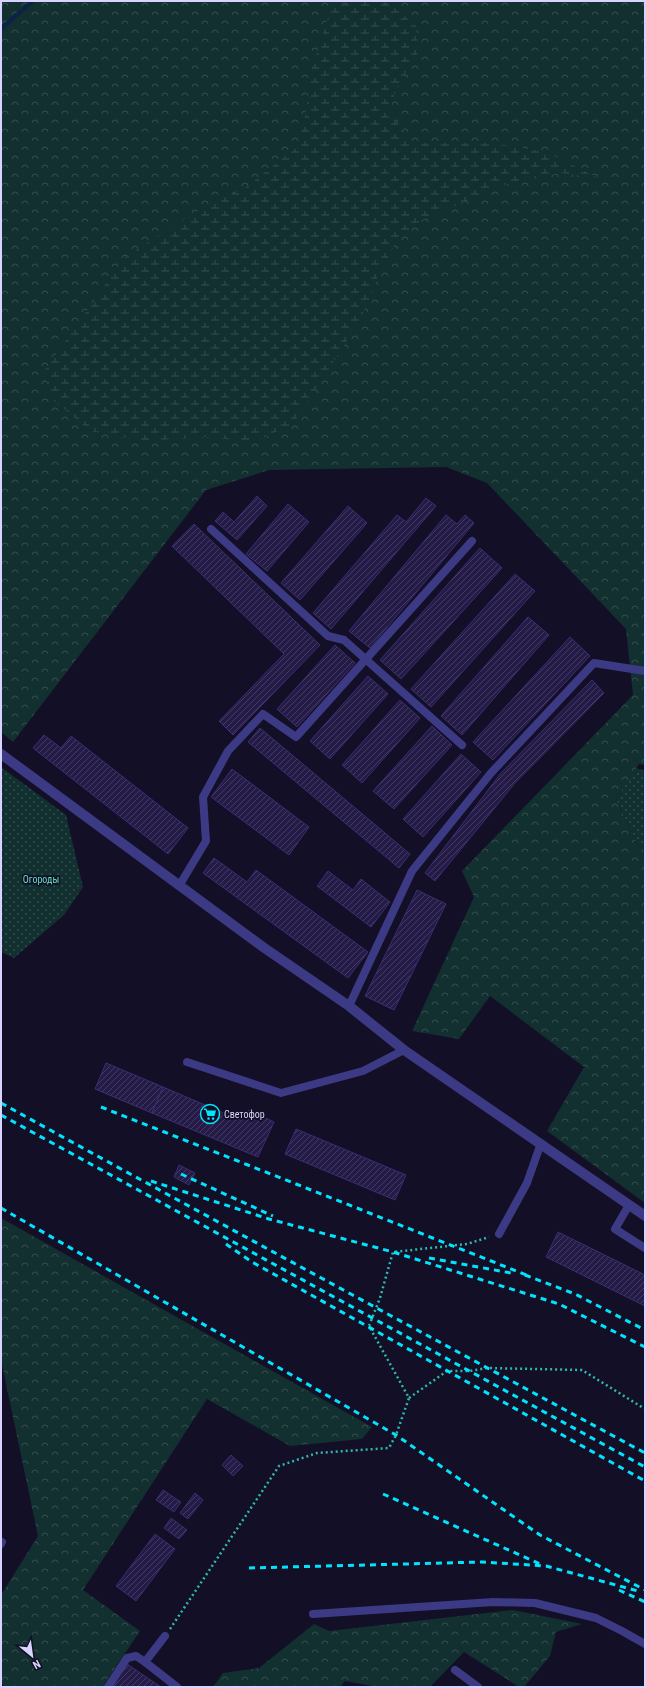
<svg xmlns="http://www.w3.org/2000/svg" width="646" height="1688" font-family="'Roboto Condensed',sans-serif">
<defs>
<pattern id="grass-dots" width="8" height="8" patternUnits="userSpaceOnUse"><rect width="8" height="8" fill="#12302f"/><path d="M2 2h.1M6 6h.1" fill="none" stroke="#344d4e" stroke-width="1.8" stroke-linecap="round"/></pattern>
<pattern id="forest-crowns" width="20" height="18" patternUnits="userSpaceOnUse"><rect width="20" height="18" fill="#12302f"/><path d="M2 6a3 3 0 1 1 6 0M12 15a3 3 0 1 1 6 0" fill="none" stroke="#344d4e"/></pattern>
<pattern id="wetland-marsh" width="20" height="14" patternUnits="userSpaceOnUse"><rect width="20" height="14" fill="#12302f"/><path d="M1 5h8M5 5V1M11 12h8M15 12V8" fill="none" stroke="#344d4e"/></pattern>
<pattern id="building-hatch" width="6" height="6" patternUnits="userSpaceOnUse"><rect width="6" height="6" fill="#241b47"/><path d="M-1 1l2-2M0 6l6-6M5 7l2-2" fill="none" stroke="#433b63"/></pattern>
</defs>
<rect width="100%" height="100%" fill="#130f26"/>
<g fill="url(#grass-dots)">
<polygon points="1,767 66,815 83,887 64,915 14,958 1,952"/>
<polygon points="636,768 645,771 645,852 637,843 616,799"/>
</g>
<g fill="url(#forest-crowns)">
<polygon points="1,1 645,1 645,765 639,764 616,799 637,843 645,852 645,1203 547,1131 584,1067 490,996 459,1039 412,1031 474,897 462,871 633,695 626,629 487,483 446,467 269,470 206,490 13,742 1,732"/>
<polygon points="1,1218 372,1427 362,1439 290,1446 207,1399 83,1590 140,1631 105,1683 104,1687 5,1687 1,1683 1,1595 38,1536 1,1360"/>
<polygon points="513,1610 582,1624 556,1632 550,1656 524,1687 519,1687 464,1652 430,1687 378,1687 345,1681 340,1687 213,1687 223,1673 259,1668 314,1624 329,1631"/>
</g>
<polygon fill="url(#wetland-marsh)" points="354,1 390,4 416,26 419,52 398,85 388,112 414,143 491,143 547,152 598,178 560,173 504,185 422,220 399,237 382,267 360,321 293,424 254,442 207,437 143,441 90,431 50,397 45,370 124,258 195,212 246,187 301,144 312,69 330,10"/>
<g fill="none" stroke-linecap="round" stroke-linejoin="round">
<polyline stroke="#0c2248" stroke-width="4" points="1,29 33,1"/>
</g>
<g fill="url(#building-hatch)" stroke="#3b2d73">
<polygon points="257,496 267,506 237,540 215,521 223,512 234,522"/>
<polygon points="426,498 436,506 331,629 313,613 397,515 406,522"/>
<polygon points="288,504 309,522 267,571 246,554"/>
<polygon points="348,506 367,523 300,600 281,583"/>
<polygon points="446,515 457,524 465,515 474,523 370,648 349,631"/>
<polygon points="194,524 320,645 233,735 219,721 284,654 172,546"/>
<polygon points="480,548 502,568 401,679 380,660"/>
<polygon points="515,574 535,591 431,707 411,689"/>
<polygon points="528,617 549,635 462,735 441,716"/>
<polygon points="570,637 590,656 493,760 473,742"/>
<polygon points="335,645 355,663 297,727 277,709"/>
<polygon points="368,676 388,694 330,759 310,741"/>
<polygon points="592,680 604,693 515,783 435,881 425,873 501,773"/>
<polygon points="400,700 420,718 362,783 342,765"/>
<polygon points="432,726 452,745 394,809 373,791"/>
<polygon points="260,728 410,854 399,868 248,742"/>
<polygon points="44,735 61,748 71,736 188,828 168,854 33,748"/>
<polygon points="461,754 481,772 423,837 403,819"/>
<polygon points="232,769 309,827 289,855 211,797"/>
<polygon points="214,858 247,882 256,870 368,952 348,978 203,873"/>
<polygon points="328,871 353,890 361,879 390,902 371,927 317,886"/>
<polygon points="417,890 446,904 394,1010 365,996"/>
<polygon points="106,1063 163,1087 152,1113 95,1089"/>
<polygon points="163,1087 240,1120 249,1110 274,1122 258,1157 152,1113"/>
<polygon points="296,1129 406,1175 395,1200 285,1154"/>
<polygon points="179,1165 195,1173 189,1185 174,1177"/>
<polygon points="558,1232 645,1275 645,1306 546,1257"/>
<polygon points="231,1455 243,1466 233,1476 222,1465"/>
<polygon points="163,1490 181,1502 174,1512 156,1500"/>
<polygon points="195,1493 203,1500 188,1519 180,1513"/>
<polygon points="171,1518 187,1530 179,1539 164,1528"/>
<polygon points="155,1534 175,1549 136,1601 116,1586"/>
<polygon points="127,1664 161,1687 111,1687"/>
</g>
<g fill="none" stroke-linecap="round" stroke-linejoin="round">
<g stroke="#2fb8b0" stroke-width="2.5" stroke-dasharray="2 3" stroke-linecap="butt">
<polyline points="409,1398 447,1371 470,1371 487,1368 582,1370 645,1409"/>
<polyline points="170,1629 279,1466 317,1453 389,1448 396,1435 409,1398 369,1326 380,1298 393,1252 467,1244 489,1237"/>
</g>
<g stroke="#3d3a85" stroke-width="8">
<polyline points="211,529 328,636 344,640 462,745"/>
<polyline points="179,886 206,841 203,797 228,751 263,714 296,737 472,541"/>
<polyline points="349,1006 412,871 491,773 594,663 645,671"/>
<polyline points="187,1062 281,1093 363,1071 404,1050"/>
<polyline points="629,1205 615,1229 645,1248"/>
<polyline points="499,1234 527,1183 541,1143"/>
<polyline points="1,1544 2,1542"/>
<polyline points="313,1614 493,1602 535,1603 596,1618 622,1631 645,1644"/>
<polyline points="165,1636 145,1662 177,1687"/>
<polyline points="455,1670 478,1687"/>
<polyline points="108,1687 127,1658 136,1656 145,1662"/>
</g>
<polyline stroke="#3d3a85" stroke-width="10" points="1,754 263,947 349,1006 404,1050 645,1216"/>
<g stroke="#00e5ff" stroke-width="3" stroke-dasharray="6 5" stroke-linecap="butt">
<path d="M1,1103C215,1221 430,1337 645,1453"/>
<polyline points="101,1107 529,1276"/>
<polyline points="1,1115 645,1467"/>
<polyline points="181,1174 273,1216"/>
<polyline points="151,1181 269,1219 393,1252 559,1304 645,1347"/>
<polyline points="1,1208 396,1435 540,1535 645,1590"/>
<polyline points="226,1244 252,1262 645,1481"/>
<polyline points="429,1258 511,1273"/>
<polyline points="525,1275 575,1294 645,1330"/>
<polyline points="383,1494 540,1564"/>
<polyline points="249,1568 482,1562 546,1566 638,1591"/>
<polyline points="619,1590 645,1602"/>
</g>
</g>
<defs>
<symbol id="supermarket-ring" viewBox="-11 -11 22 22"><circle r="9.5" fill="#130f26" stroke="#00e5ff" stroke-width="1.5"/><path d="M-6-5.5h2.5l.6 2H6L4.5 2H-2.5L-4.4-4H-6ZM-1.5 3.2a1.3 1.3 0 1 0 .1 0ZM3 3.2a1.3 1.3 0 1 0 .1 0Z" fill="#00e5ff"/></symbol>
</defs>
<g fill-rule="evenodd">
<use href="#supermarket-ring" x="199" y="1103" width="22" height="22"/>
</g>
<g text-anchor="middle" stroke-width="3.5" stroke-linejoin="round" paint-order="stroke">
<g font-size="10" fill="#5fe0c0" stroke="#130f26">
<text x="41" y="883">Огороды</text>
</g>
<g font-size="10" fill="#d9d4ff" stroke="#130f26" text-anchor="start">
<text x="224" y="1118">Светофор</text>
</g>
</g>
<rect width="646" height="1688" fill="none" stroke="#d9d4ff" stroke-width="4"/>
<g transform="translate(32 1656) rotate(151)" stroke="#130f26" stroke-width="3" paint-order="stroke">
<path d="M0-3L7 15L0 10L-7 15Z" fill="#d9d4ff"/>
<text y="-6" font-size="11" font-weight="bold" text-anchor="middle" fill="#d9d4ff">N</text>
</g>
</svg>
